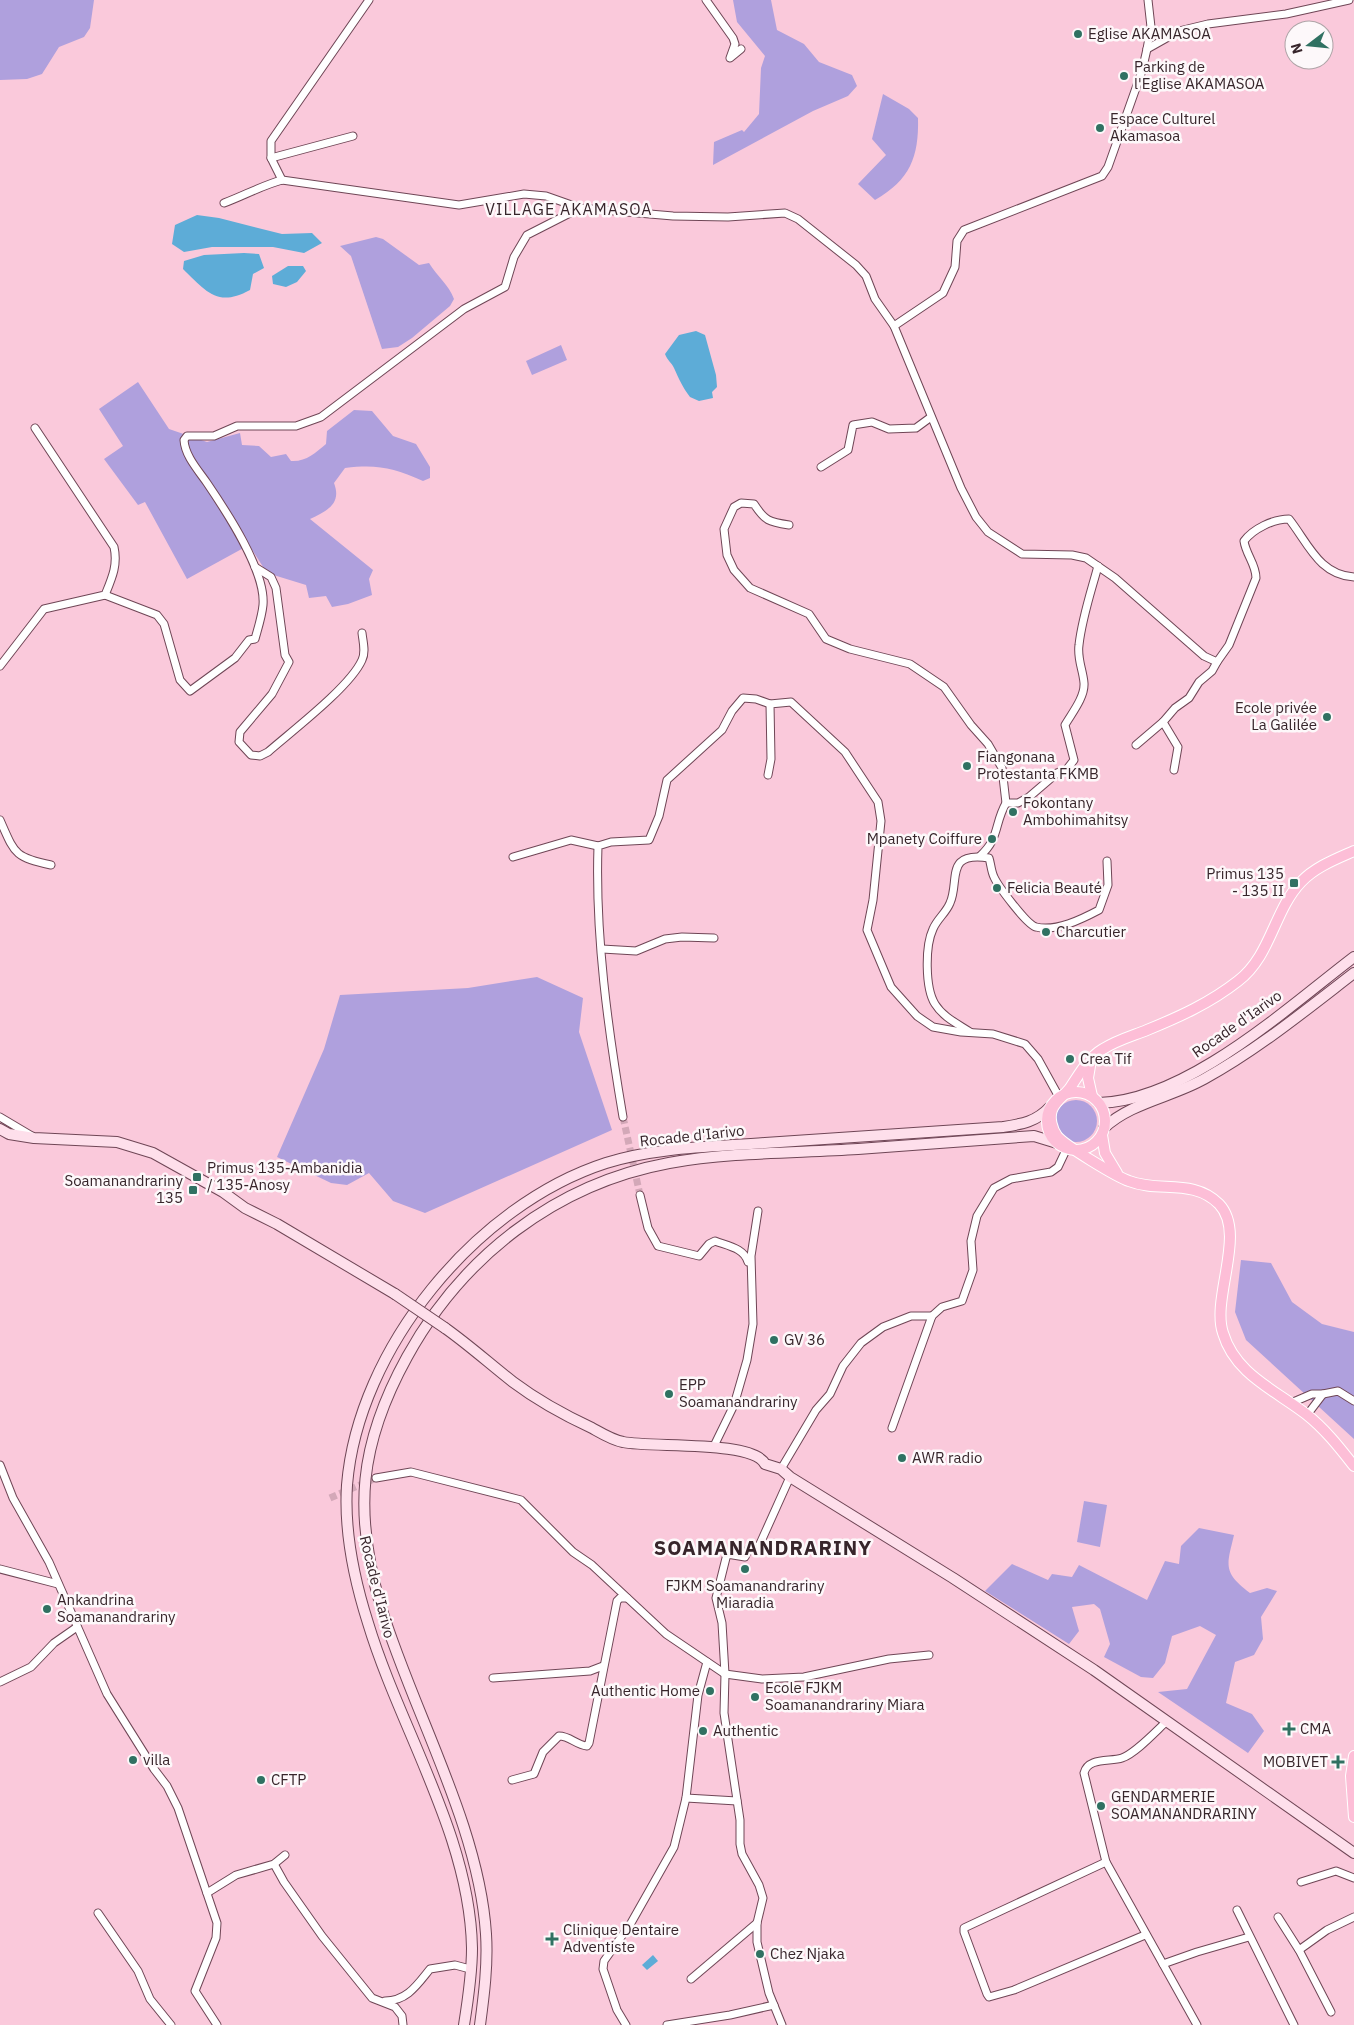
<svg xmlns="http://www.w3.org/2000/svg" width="1354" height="2025" font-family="'IBM Plex Sans',sans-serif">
<rect width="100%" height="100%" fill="#fac9db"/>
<g fill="#afa0dd">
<polygon points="0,0 94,0 90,28 84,37 59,47 42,74 27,79 0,80"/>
<polygon points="733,0 771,0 777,30 804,44 819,62 852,75 857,86 848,96 813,111 713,165 714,142 742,130 744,132 759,114 761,68 765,56 737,22"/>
<path d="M883,94L909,109L918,118C919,157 910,180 875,200L858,184L886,155L872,139Z"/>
<path d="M376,237L383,239L419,265L429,263C437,276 449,285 454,299L450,306L412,338L398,347L382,349L351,256L340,246Z"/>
<polygon points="561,345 567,360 532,375 526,361"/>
<path d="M138,382L169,429L207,442L240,433L242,445L259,446L271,457L286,454L291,461C306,462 315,453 326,444L327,431L354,410L372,411L393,436L416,444L430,467V478L423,481C393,468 378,464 345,468L334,483C342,504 327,511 310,519L373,570L369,579L372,595L348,604L332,607L326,596L309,598L306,585L267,573L249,545L187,579L145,502L138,505L104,459L123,446L99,409Z"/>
<polygon points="537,977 583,998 579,1032 612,1130 425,1213 393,1201 369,1173 347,1185 331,1183 277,1157 324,1049 340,995 468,988"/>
<circle cx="1076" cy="1121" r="21"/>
<polygon points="1241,1260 1271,1263 1292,1302 1322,1324 1354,1332 1354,1439 1246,1340 1235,1312"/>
<polygon points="1084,1501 1107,1505 1100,1547 1077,1542"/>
<path d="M1199,1528L1234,1535C1227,1565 1222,1572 1250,1593L1267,1588L1277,1591L1261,1617L1263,1639L1254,1655L1235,1662L1226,1703L1252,1714L1264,1731L1248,1753L1158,1692L1187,1689L1216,1635L1200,1626L1172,1636L1165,1663L1153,1678L1141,1677L1104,1657L1110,1644L1100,1609L1094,1604L1072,1607L1079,1631L1069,1644L985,1591L1012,1564L1048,1580L1052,1574L1072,1577L1079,1565L1147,1600L1165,1561L1179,1564L1181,1546Z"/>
</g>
<g fill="#5dacd7">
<polygon points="197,215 219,218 282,234 312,233 322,243 304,253 273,247 212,247 184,252 172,244 175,225"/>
<path d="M244,253L259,254L264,268L253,274L250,290C217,308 206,291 183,269L184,261L204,255Z"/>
<polygon points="288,266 303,266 306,271 297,282 286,287 273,284 272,276"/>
<path d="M696,331L705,335L716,375L717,387L712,392L713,398L699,401L690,397C683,388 679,379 674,368C672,363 667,360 665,354L679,335Z"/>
<polygon points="653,1955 658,1961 647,1970 642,1965"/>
</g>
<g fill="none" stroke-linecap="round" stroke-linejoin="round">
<g stroke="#d3a8b8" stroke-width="7" stroke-dasharray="7 3.5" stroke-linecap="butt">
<polyline points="623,1117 640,1195"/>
<polyline points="330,1498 376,1478"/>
</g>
<defs>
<g id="street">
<polyline points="706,0 733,38 735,44 730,58 741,49"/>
<polyline points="1147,49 1179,31 1208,24 1286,14 1349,0"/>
<polyline points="271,158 353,136"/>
<polyline points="282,180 271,158 271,141 369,0"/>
<path d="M224,203C243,196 263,185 282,180L459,205L524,194L546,196L580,208L673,216L728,217L785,213L798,219L856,265L866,276L875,299L894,326L961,488L976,517L988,532L1022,554L1072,555L1086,558L1115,578L1204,656L1217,662L1229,645L1256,578C1256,564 1246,555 1244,541C1253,529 1273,519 1289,519C1308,543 1319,575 1354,577"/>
<polyline points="894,326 943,293 955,267 957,241 964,230 1102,176 1108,167 1142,71 1147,49 1151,27 1148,0"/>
<polyline points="821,467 848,450 853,425 872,422 889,429 916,428 931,417"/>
<path d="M789,525C769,522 765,521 754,504L741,503L734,507L724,529L727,555L734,570L750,588L809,614L826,639L850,649L910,664L944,687L971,725L988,744L1002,768L1006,803H1018L1029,797L1057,773L1067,769L1074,760L1065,725C1072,713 1085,697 1084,683C1083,670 1077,659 1079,645C1082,618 1091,592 1098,566"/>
<path d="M255,567L271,577L276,588L285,655L289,662L272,694L240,732L239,742L251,755L260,756L268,752C292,731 350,687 362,660C366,652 363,642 362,633"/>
<path d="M105,595L157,615L164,624L180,680L190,691L235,658L249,640L255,639C258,628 262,616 263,605C266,571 226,511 207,483C198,470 185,456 184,440L187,436H214L237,426H296L321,417L464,309L505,287L514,257L527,235L580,208"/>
<path d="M0,666L44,609L105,595C112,578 118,565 114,547L35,428"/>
<polyline points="1136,745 1163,722"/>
<polyline points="1174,770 1178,747 1163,722 1175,708 1189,698 1199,682 1212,671 1217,662"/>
<polyline points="768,775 771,759 770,704 791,702 845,752 878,802 881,821 873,900 867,930 891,987 917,1016 933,1027 961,1032 993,1034 1025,1044 1038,1059 1059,1097"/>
<path d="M0,820C15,854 14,857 51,865"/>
<path d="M980,856C1000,838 994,824 1006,803"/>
<polyline points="513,857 571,840 598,846"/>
<polyline points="602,949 636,951 665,939 682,937 714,938"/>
<path d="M970,1032C958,1024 943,1017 935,1004C925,988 925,946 933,929C937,919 946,913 950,903C960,881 944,851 989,858C991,864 991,871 994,877C998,886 1027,925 1036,927C1056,932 1082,919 1099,910L1108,885L1107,861"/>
<polyline points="0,1117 32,1136"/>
<path d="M623,1117C608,1029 595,935 598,846L611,842L649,840L659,816L667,780L722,730L732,711L743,698L756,699L770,704"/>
<path d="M640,1195L648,1228L658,1246L699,1256L709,1244L715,1241C728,1246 744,1248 748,1262"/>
<polyline points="1323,1394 1338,1391 1354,1401"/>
<polyline points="1291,1403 1312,1394 1323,1394 1307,1415"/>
<polyline points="892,1428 932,1316 942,1307 962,1301 973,1270 971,1241 977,1216 994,1188 1011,1179 1051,1172 1058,1167 1067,1148"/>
<polyline points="713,1448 734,1405 747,1360 753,1324 751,1256 758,1211"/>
<polyline points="0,1465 13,1498 49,1562 107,1694 154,1769 167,1786 178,1808 217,1923 216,1938 195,1991 217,2025"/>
<polyline points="781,1469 816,1410 830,1394 843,1366 861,1343 883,1327 911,1316 932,1316"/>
<polyline points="376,1478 411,1472 521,1500 573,1552 592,1565 666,1634 725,1674 762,1679 804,1677 889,1659 929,1655"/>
<polyline points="0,1569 58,1584"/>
<polyline points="493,1678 590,1671 603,1666"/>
<polyline points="0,1682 31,1667 54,1643 77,1627"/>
<path d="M1167,1721C1156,1731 1136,1753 1122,1758C1110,1762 1088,1757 1084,1773L1106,1862L1197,2025"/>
<path d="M512,1780L534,1774L543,1752L559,1736C570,1736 576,1745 587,1746L589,1743L617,1601L620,1598H627"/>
<polyline points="686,1798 737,1801"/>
<polyline points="1106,1862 964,1928 964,1932 987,1994 989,1997 1014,1990 1145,1935"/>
<polyline points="274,1864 284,1882 322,1936 372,1998 395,2007 402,2016 403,2025"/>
<polyline points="1301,1882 1336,1871 1354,1878"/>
<polyline points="207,1893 236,1875 274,1864 285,1855"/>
<polyline points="1237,1910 1294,2025"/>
<polyline points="98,1913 138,1971 150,1999 171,2025"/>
<polyline points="1278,1917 1299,1950 1331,2012"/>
<polyline points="1299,1950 1327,1930 1354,1917"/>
<polyline points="1163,1964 1197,1952 1249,1937"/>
<polyline points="691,1979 757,1923"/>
<path d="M385,2001C407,2001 417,1985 430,1969L455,1965L470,1969"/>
<polyline points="626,2025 617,2010 603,1969 604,1961 631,1923 674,1847 686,1798 698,1695 707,1662"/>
<polyline points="667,2025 730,2015 774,2005"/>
<polyline points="782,2025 769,1993 757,1942 757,1923 763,1898 759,1885 742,1854 740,1844 740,1820 724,1713 725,1674 722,1623 716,1598 727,1554 745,1557 749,1548 759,1546 790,1477"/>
</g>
<g id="secondary">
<path d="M1099,1103C1186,1101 1287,1008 1354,957"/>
<path d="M1104,1128C1130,1103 1172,1097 1204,1079C1257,1050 1306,1010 1354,973"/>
<polyline points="0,1129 9,1134 34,1138 117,1142 153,1153 223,1192 245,1208 277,1224 395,1294"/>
<path d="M445,1328C469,1345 490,1364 513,1382C537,1400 564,1415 592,1428C601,1433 612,1440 623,1442C651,1448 753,1440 765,1464L781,1469L790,1477L953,1578L1094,1670L1354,1853"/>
<path d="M464,2025C468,2000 472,1974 472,1948C470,1836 400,1729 368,1623C354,1579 344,1531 347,1485C358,1349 476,1205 606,1163C657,1147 712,1147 765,1143C844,1138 923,1133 1003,1127C1022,1124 1036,1122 1050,1107"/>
<path d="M480,2025C484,1995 488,1964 486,1934C479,1825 413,1712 381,1607C353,1512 359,1444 407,1357C462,1257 555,1184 669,1163C731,1152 795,1153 858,1149C917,1145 975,1140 1034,1136L1057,1143"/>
</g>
<g id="primary">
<path d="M1354,851C1336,859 1315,867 1301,882C1274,910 1271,956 1238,981C1210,1003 1179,1017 1147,1030C1132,1036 1117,1040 1103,1049C1088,1058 1080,1073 1070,1088C1065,1095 1055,1101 1052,1110C1049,1118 1052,1129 1057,1136C1064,1145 1117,1177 1129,1181C1159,1193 1193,1178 1219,1204C1247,1233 1211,1298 1223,1333C1235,1374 1275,1390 1306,1414C1325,1429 1339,1447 1354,1466"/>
<polyline points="1091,1060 1088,1078 1092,1096"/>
<circle cx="1076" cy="1121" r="29"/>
<polyline points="1102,1135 1105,1153 1117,1173"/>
<polyline points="1354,1756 1351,1776 1354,1817"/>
</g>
</defs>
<use href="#street" stroke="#6f4656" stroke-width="9"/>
<use href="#secondary" stroke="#6f4656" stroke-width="12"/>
<use href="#primary" stroke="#fff" stroke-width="12"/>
<use href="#street" stroke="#fff" stroke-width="7"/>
<use href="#secondary" stroke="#fedfeb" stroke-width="10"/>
<use href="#primary" stroke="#fdbed7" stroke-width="10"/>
<defs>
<polyline id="secondary-bridge" points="395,1294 445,1328"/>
</defs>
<use href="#secondary-bridge" stroke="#6f4656" stroke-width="12" stroke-linecap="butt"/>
<use href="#secondary-bridge" stroke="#fedfeb" stroke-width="10"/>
</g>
<g fill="#307162" stroke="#fdf8fa" stroke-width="2">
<circle cx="1078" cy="34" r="5"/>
<circle cx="1124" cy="76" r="5"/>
<circle cx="1100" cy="128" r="5"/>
<circle cx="1327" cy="717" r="5"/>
<circle cx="967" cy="766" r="5"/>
<circle cx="1013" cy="812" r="5"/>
<circle cx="992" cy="839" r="5"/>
<rect x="1289" y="878" width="10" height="10" rx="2.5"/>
<circle cx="997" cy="888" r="5"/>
<circle cx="1046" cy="932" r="5"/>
<circle cx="1070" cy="1059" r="5"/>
<rect x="192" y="1172" width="10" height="10" rx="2.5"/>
<rect x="188" y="1185" width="10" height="10" rx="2.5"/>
<circle cx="774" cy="1340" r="5"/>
<circle cx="669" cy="1394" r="5"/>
<circle cx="902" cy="1458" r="5"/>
<circle cx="745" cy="1569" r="5"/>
<circle cx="47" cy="1609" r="5"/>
<circle cx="710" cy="1691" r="5"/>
<circle cx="755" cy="1697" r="5"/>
<path d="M1286.5 1721.5h5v5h5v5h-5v5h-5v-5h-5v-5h5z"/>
<circle cx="703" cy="1731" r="5"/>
<circle cx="133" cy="1760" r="5"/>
<path d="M1335.5 1754.5h5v5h5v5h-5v5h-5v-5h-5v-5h5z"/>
<circle cx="261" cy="1780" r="5"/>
<circle cx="1101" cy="1806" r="5"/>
<path d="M549.5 1931.5h5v5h5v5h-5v5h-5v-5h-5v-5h5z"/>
<circle cx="760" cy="1954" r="5"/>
</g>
<g text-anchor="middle" stroke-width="5" stroke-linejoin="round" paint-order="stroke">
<g font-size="15" fill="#37252b" stroke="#fdf8fa" text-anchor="start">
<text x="1088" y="39">Eglise AKAMASOA</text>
<text x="1134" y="72">Parking de<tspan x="1134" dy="17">l'Eglise AKAMASOA</tspan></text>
<text x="1110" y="124">Espace Culturel<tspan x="1110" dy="17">Akamasoa</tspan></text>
<text x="1317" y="713" text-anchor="end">Ecole privée<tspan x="1317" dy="17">La Galilée</tspan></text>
<text x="977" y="762">Fiangonana<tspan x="977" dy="17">Protestanta FKMB</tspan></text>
<text x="1023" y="808">Fokontany<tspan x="1023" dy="17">Ambohimahitsy</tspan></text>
<text x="982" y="844" text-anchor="end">Mpanety Coiffure</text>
<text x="1284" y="879" text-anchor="end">Primus 135<tspan x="1284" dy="17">- 135 II</tspan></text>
<text x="1007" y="893">Felicia Beauté</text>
<text x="1056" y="937">Charcutier</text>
<text x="1080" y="1064">Crea Tif</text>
<text x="207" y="1173">Primus 135-Ambanidia<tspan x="207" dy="17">/ 135-Anosy</tspan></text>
<text x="183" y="1186" text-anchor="end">Soamanandrariny<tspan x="183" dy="17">135</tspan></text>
<text x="784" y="1345">GV 36</text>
<text x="679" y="1390">EPP<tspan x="679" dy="17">Soamanandrariny</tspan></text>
<text x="912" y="1463">AWR radio</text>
<text x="745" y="1591" text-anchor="middle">FJKM Soamanandrariny<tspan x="745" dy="17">Miaradia</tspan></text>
<text x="57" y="1605">Ankandrina<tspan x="57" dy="17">Soamanandrariny</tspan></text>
<text x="765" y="1693">Ecole FJKM<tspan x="765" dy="17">Soamanandrariny Miara</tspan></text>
<text x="700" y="1696" text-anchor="end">Authentic Home</text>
<text x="1300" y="1734">CMA</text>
<text x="713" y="1736">Authentic</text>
<text x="143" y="1765">villa</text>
<text x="1328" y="1767" text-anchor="end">MOBIVET</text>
<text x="271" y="1785">CFTP</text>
<text x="1111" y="1802">GENDARMERIE<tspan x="1111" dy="17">SOAMANANDRARINY</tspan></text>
<text x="563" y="1935">Clinique Dentaire<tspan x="563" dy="17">Adventiste</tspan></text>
<text x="770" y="1959">Chez Njaka</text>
</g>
<g font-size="15" fill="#37252b" stroke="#fdf8fa">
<text transform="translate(1237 1024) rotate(-35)" y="5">Rocade d'Iarivo</text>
<text transform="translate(692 1136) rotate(-6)" y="5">Rocade d'Iarivo</text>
<text transform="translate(377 1587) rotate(76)" y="5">Rocade d'Iarivo</text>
</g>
<g font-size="16" letter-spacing="1" fill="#37252b" stroke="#fdf8fa">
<text x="569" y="215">VILLAGE AKAMASOA</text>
</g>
<g font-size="20" font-weight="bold" letter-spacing="1" fill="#37252b" stroke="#fdf8fa">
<text x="763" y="1555">SOAMANANDRARINY</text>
</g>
</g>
<g transform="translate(1309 45) rotate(254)"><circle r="24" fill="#fdf8fa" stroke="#aea4a7"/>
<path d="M0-4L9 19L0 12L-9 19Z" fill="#307162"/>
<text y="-8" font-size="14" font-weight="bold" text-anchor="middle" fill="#37252b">N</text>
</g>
</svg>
